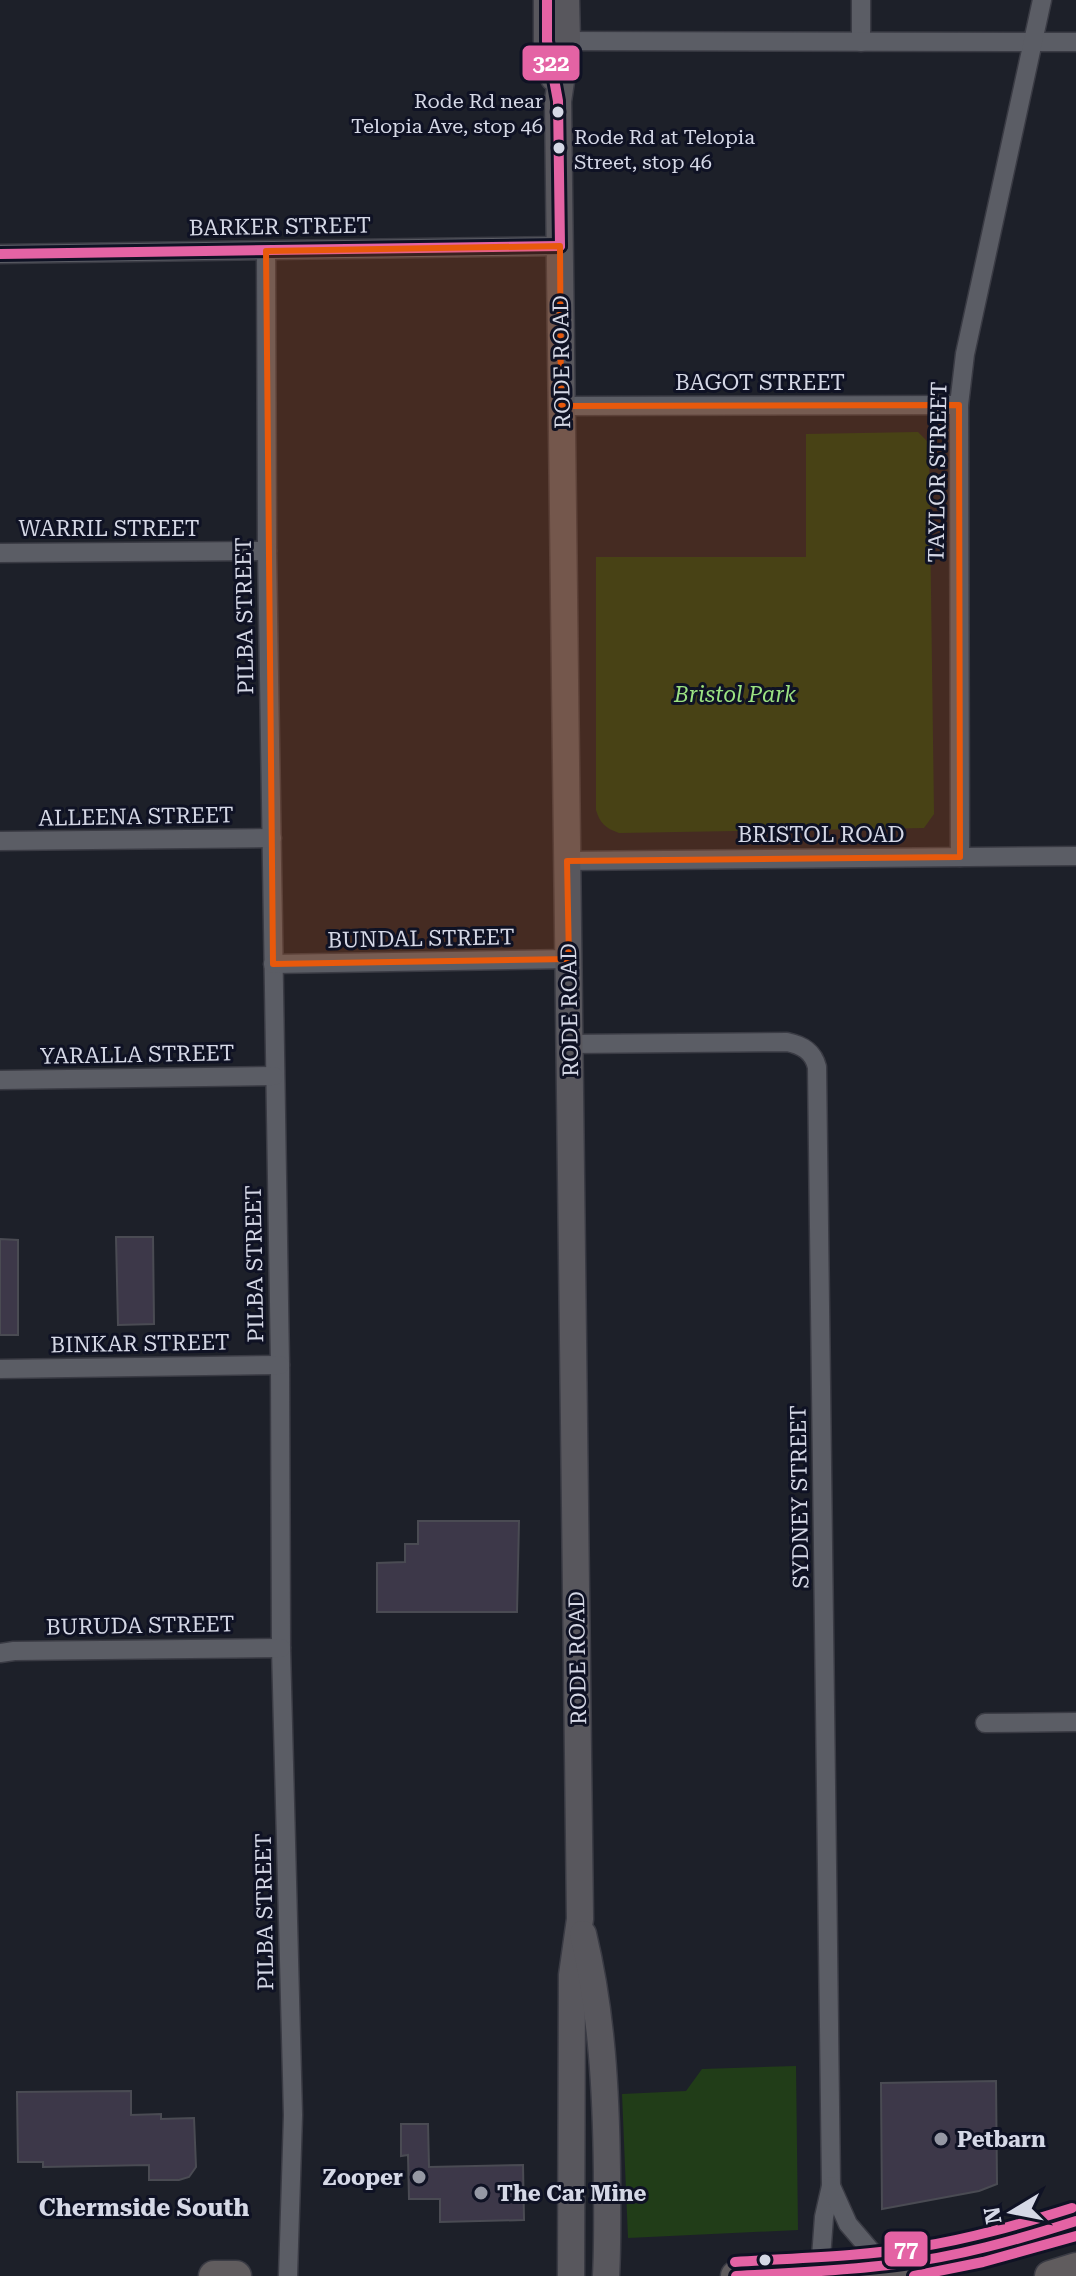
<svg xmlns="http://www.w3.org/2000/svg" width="1076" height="2276" font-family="'Roboto Serif',serif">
<rect width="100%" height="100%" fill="#1d2029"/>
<g fill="#213d18">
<path d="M918,432L929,443L934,814L924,828L619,833C605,828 600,823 596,810V557H806V434Z"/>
<polygon points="796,2066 798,2230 628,2238 622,2094 686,2091 702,2069"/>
</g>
<g fill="#3d3849" stroke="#4a4b53" stroke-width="2">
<polygon points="116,1237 153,1237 154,1324 118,1325"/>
<polygon points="0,1239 18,1240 18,1335 0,1335"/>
<polygon points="418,1521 519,1521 517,1612 377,1612 377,1563 405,1562 405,1544 418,1544"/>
<polygon points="996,2081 997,2184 979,2191 882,2209 881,2083"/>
<polygon points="131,2091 131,2115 161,2114 161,2119 194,2118 196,2167 189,2177 179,2180 149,2180 149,2165 43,2167 43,2162 18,2162 17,2092"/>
<polygon points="401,2124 428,2124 429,2167 523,2165 524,2220 440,2222 440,2199 409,2199 408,2155 401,2156"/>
</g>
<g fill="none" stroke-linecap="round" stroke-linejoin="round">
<defs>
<g id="minor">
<polyline points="861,0 861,42"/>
<polyline points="555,41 1076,42"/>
<polyline points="266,251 267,551 280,1365 281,1648 293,2115 288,2276"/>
<polyline points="0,254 560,246"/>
<polyline points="561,406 959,405"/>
<polyline points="0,553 267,551"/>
<polyline points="0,841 272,838"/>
<polyline points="960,857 959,405 965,354 1042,0"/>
<polyline points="567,861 1076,856"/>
<polyline points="273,964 569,959"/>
<path d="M570,1044L787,1042C802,1045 813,1051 817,1067L831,2186L824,2217L820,2271"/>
<polyline points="0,1080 274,1076"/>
<polyline points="0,1369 280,1365"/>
<polyline points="0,1653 14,1651 281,1648"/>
<polyline points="985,1723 1076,1722"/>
<polyline points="831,2186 848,2224 883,2265"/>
</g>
<g id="secondary">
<polyline points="547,0 547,41 554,78"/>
<polyline points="566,0 567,41 558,101 580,1919 572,1975 571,2276"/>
<path d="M583,1934C602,2013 606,2091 607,2172C607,2206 608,2241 606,2276"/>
</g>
<g id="trunk">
<polyline points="214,2276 236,2276"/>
<path d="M736,2276C797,2272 860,2271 920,2261C973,2252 1025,2238 1076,2221"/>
<polyline points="1050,2276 1076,2268"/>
</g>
</defs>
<use href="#minor" stroke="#3a3b44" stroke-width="21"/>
<use href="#secondary" stroke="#3a3b44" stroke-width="29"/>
<use href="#trunk" stroke="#3a3b44" stroke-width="33"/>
<use href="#minor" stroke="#5b5d65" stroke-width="18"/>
<use href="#secondary" stroke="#58575d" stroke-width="26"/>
<use href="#trunk" stroke="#605c5e" stroke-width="30"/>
<defs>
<g id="bus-1">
<polyline points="547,0 547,41 558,101 560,246"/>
<polyline points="0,254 560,246"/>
</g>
<path id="bus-2" d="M736,2276C789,2273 843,2271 896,2264C957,2257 1017,2240 1076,2221"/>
<polyline id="bus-3" points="914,2276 983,2262 1076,2236"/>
<path id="bus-4" d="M735,2262C796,2258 858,2257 918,2247C970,2239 1021,2224 1072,2208"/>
</defs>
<use href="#bus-1" stroke="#0f1224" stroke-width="16"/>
<use href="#bus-2" stroke="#0f1224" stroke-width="16"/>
<use href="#bus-3" stroke="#0f1224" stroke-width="16"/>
<use href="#bus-4" stroke="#0f1224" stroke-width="16"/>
<use href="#bus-1" stroke="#e463a4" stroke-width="10"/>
<use href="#bus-2" stroke="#e463a4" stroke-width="10"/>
<use href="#bus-3" stroke="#e463a4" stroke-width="10"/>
<use href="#bus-4" stroke="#e463a4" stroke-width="10"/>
</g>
<path fill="#e8590c" fill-opacity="0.2" stroke="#e8590c" stroke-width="6" stroke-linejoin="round" d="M560,246L561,406L959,405L960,857L567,861L569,959L273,964L266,251Z"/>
<g fill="#d5d8e6" stroke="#0f1224" stroke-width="3">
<circle cx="558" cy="112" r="7"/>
<circle cx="559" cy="148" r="7"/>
<circle cx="765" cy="2260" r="7"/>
</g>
<g fill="#9598a4" stroke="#0f1224" stroke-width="3">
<circle cx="941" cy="2139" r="8"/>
<circle cx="419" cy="2177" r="8"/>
<circle cx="481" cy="2193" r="8"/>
</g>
<g text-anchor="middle" stroke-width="6" stroke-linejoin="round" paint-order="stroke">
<g font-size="20" fill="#d5d8e6" stroke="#0f1224" text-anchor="end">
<text x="543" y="108">Rode Rd near<tspan x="543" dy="25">Telopia Ave, stop 46</tspan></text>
<text x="574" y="144" text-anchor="start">Rode Rd at Telopia<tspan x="574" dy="25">Street, stop 46</tspan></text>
</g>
<g font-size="22" fill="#d5d8e6" stroke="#0f1224">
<text transform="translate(280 226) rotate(-1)" y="8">BARKER STREET</text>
<text transform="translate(561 362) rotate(-91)" y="8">RODE ROAD</text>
<text x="760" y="390">BAGOT STREET</text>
<text transform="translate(937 472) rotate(-89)" y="8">TAYLOR STREET</text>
<text x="109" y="536">WARRIL STREET</text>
<text transform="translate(244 616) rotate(-91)" y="8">PILBA STREET</text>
<text transform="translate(136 816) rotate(-1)" y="8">ALLEENA STREET</text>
<text x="821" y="842">BRISTOL ROAD</text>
<text transform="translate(421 938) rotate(-1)" y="8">BUNDAL STREET</text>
<text transform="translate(569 1010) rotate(-91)" y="8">RODE ROAD</text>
<text transform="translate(137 1054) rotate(-1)" y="8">YARALLA STREET</text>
<text transform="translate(254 1264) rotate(-91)" y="8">PILBA STREET</text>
<text transform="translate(140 1343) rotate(-1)" y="8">BINKAR STREET</text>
<text transform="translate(799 1497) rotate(-91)" y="8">SYDNEY STREET</text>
<text transform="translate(140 1625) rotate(-1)" y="8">BURUDA STREET</text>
<text transform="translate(577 1658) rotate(-91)" y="8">RODE ROAD</text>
<text transform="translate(264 1912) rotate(-91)" y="8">PILBA STREET</text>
</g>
<g font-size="22" font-style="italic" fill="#9be282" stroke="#0f1224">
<text x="735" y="702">Bristol Park</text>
</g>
<g font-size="22" font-weight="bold" fill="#d5d8e6" stroke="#0f1224" text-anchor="start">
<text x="957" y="2147">Petbarn</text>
<text x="403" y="2185" text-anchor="end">Zooper</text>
<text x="497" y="2201">The Car Mine</text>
</g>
<g font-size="24" font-weight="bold" fill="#d5d8e6" stroke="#0f1224">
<text x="144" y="2216">Chermside South</text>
</g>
</g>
<g stroke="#0f1224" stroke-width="3">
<rect x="521" y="44" width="60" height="38" rx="8" fill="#e463a4"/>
<rect x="883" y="2230" width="46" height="38" rx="8" fill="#e463a4"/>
</g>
<g font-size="22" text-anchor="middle" font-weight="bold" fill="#fff">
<text x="551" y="71">322</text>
<text x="906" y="2257">77</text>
</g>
<g transform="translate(1012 2212) rotate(260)" stroke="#0f1224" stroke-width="6" paint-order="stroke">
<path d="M0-6L14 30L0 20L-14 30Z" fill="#d5d8e6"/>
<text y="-12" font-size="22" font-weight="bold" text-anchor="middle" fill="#d5d8e6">N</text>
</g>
</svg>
